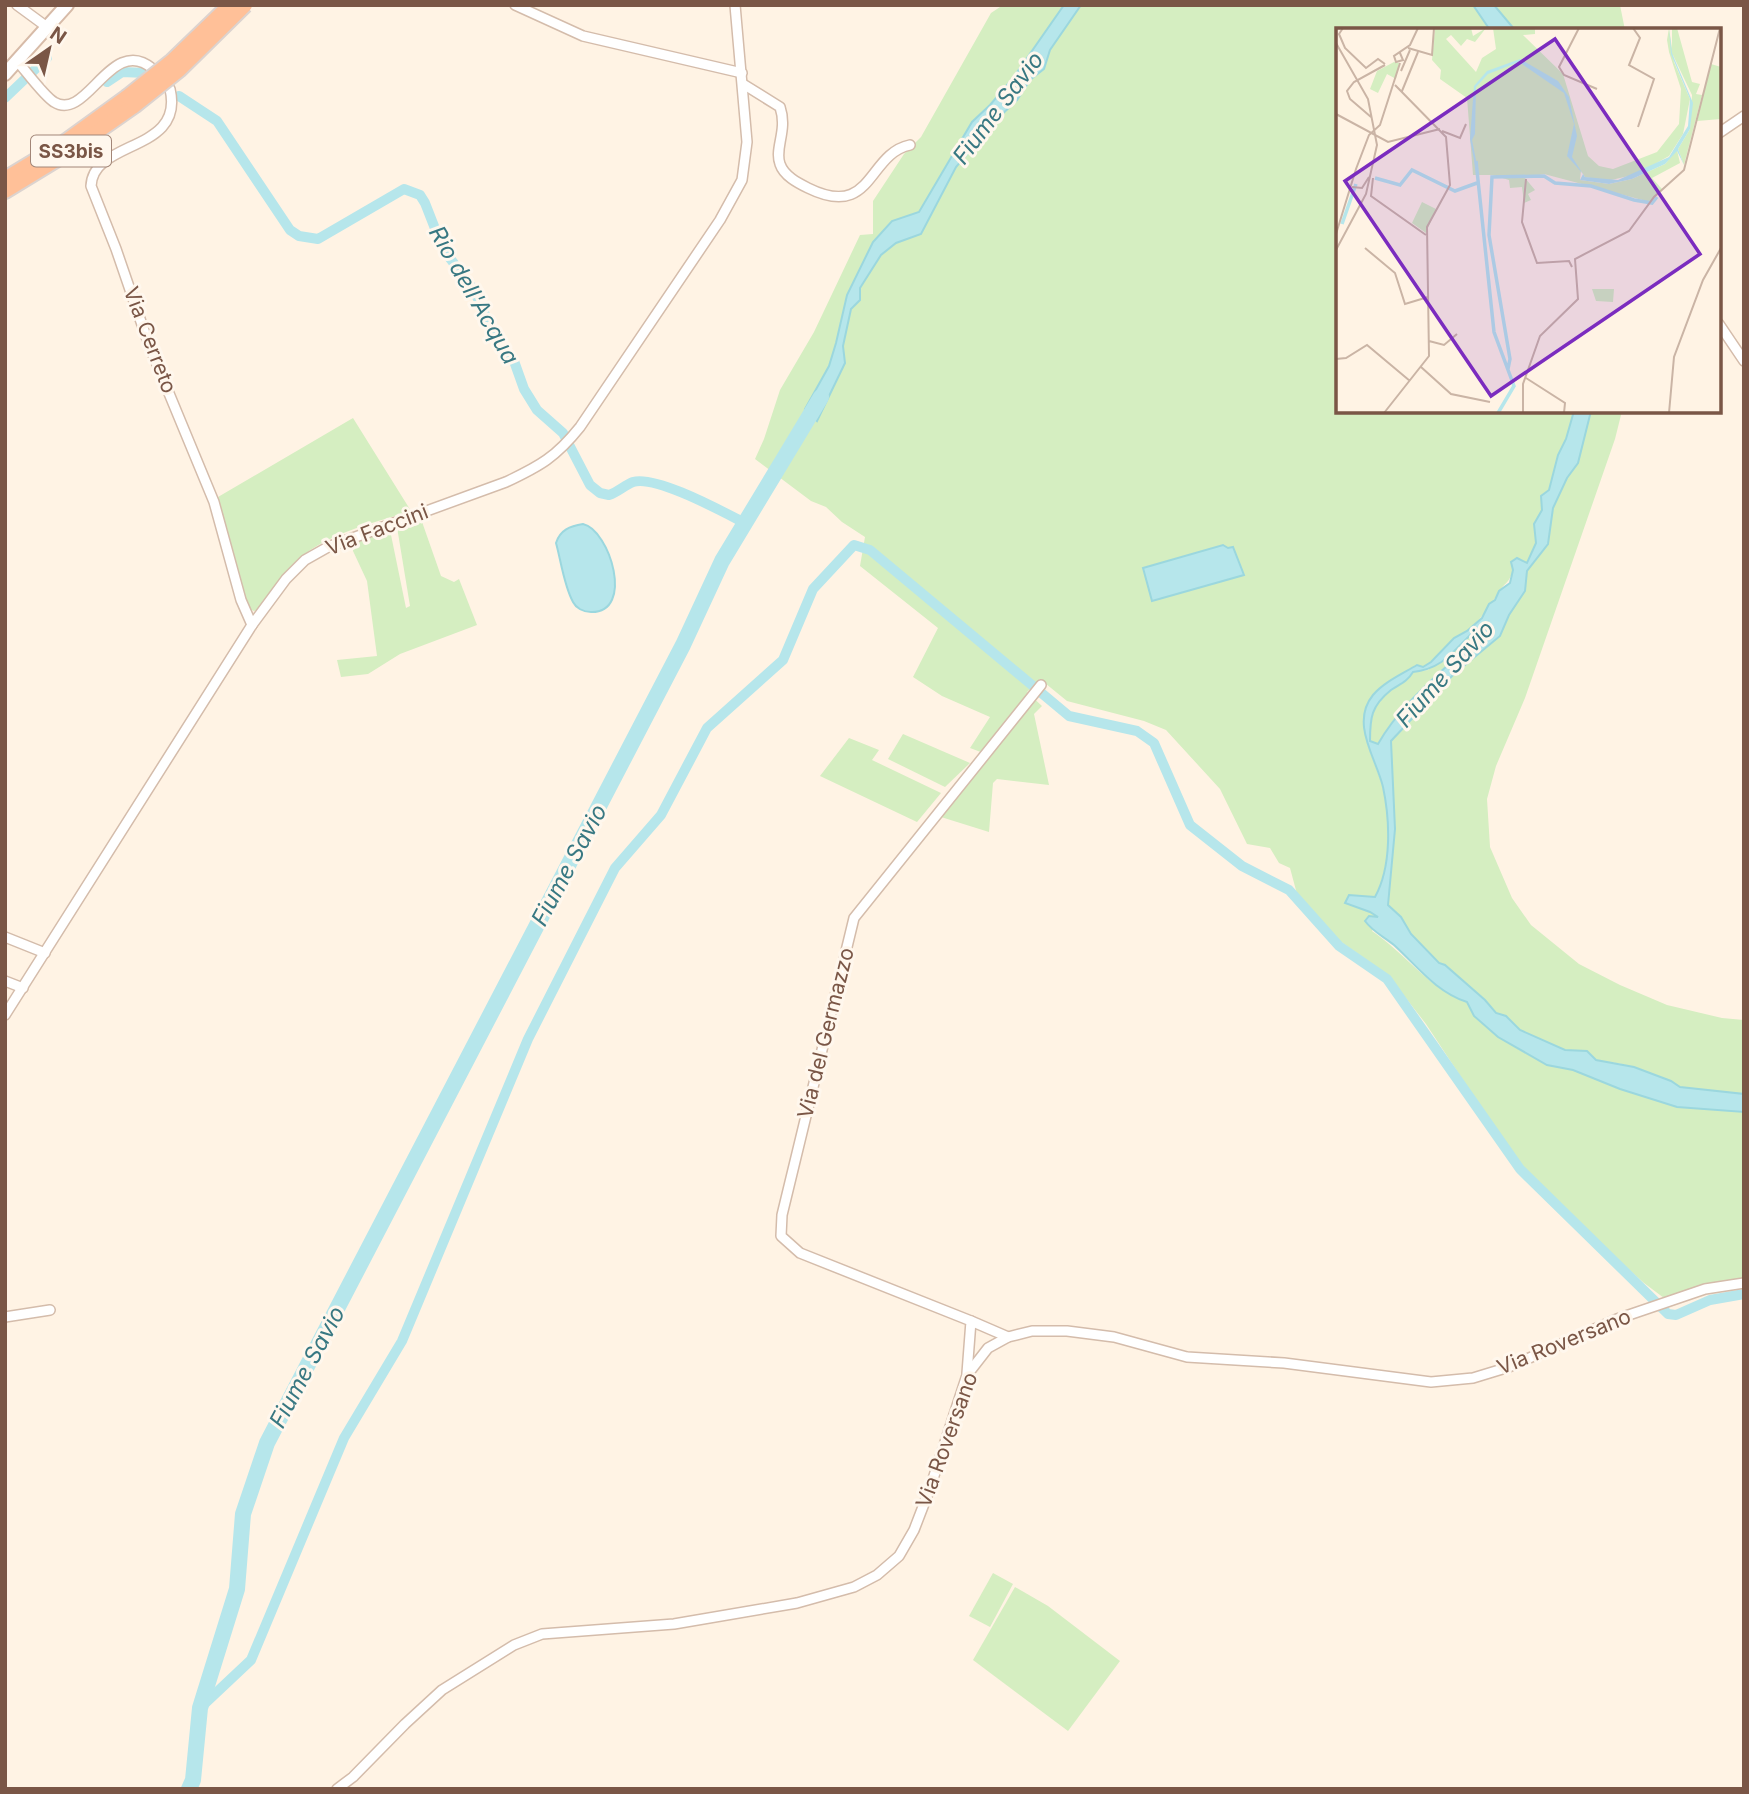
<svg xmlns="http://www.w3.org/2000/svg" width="1749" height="1794" font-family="Inter,sans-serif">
<rect width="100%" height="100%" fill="#fff3e4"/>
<g fill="#d5eec1">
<path d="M1003,5H1620L1625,30H1338V411H1574L1566,439L1558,455L1549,490L1541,496L1542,510L1534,524L1536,543L1527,563L1513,570C1509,584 1505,582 1499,592C1490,605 1482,619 1469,629C1463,634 1456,636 1451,641C1441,650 1434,661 1423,667L1417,665C1402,674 1383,683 1372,696C1352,723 1374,757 1382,785C1391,818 1391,866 1375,897L1349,895L1380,919L1372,931C1404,952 1431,991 1467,1002L1474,1016L1516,1048L1547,1065L1573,1070L1620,1089L1677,1107L1744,1112V1279L1712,1284L1664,1298L1644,1283L1576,1222L1521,1168L1426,1024L1388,975L1337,939L1297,894L1290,868L1279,863L1270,848L1247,844L1220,789L1166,730L1144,721L1067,701L1040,679L1027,692L1042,706L1034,714L1049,785L997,779L993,783L989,832L941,817L939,813L986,754L970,748L990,717L942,696L913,677L938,628L860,566L865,537L842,522L826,507L811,501L755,459L764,439L780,390L814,332L860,235L873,234V201L904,154L921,137L991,13Z"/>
<polygon points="1591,411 1622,411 1615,439 1525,698 1496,766 1487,799 1490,847 1512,898 1531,925 1579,964 1620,985 1667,1005 1722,1018 1744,1020 1744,1094 1680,1087 1671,1081 1622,1064 1596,1060 1587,1051 1565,1050 1520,1030 1506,1016 1496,1013 1485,1000 1445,965 1439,963 1411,934 1401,917 1388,906 1395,829 1391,741 1453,675 1500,636 1509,615 1525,591 1527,571 1548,544 1553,508 1567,478 1578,463"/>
<path d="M353,418L411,511C371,524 323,534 292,565C280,577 270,594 260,609L254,611L248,608L218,497Z"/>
<polygon points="421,519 441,576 454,582 459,579 477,625 400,654 368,674 341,677 337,660 377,656 367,581 353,551 353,543 390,530 406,608 410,606 397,527"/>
<path d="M1487,621L1490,625C1452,666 1405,695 1378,744L1370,741C1371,718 1371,706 1391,690C1400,684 1407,682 1413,672L1428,670Z"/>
<polygon points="903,734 970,763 945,787 888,759"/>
<polygon points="849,738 879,750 872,760 941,793 917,822 820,776"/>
<polygon points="993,1573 1013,1584 990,1627 969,1616"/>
<polygon points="1015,1587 1048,1606 1120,1661 1068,1731 973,1660"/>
</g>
<g fill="#b6e6eb" stroke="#9bd7de" stroke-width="2" fill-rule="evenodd">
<polygon points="1064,5 1081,5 1050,50 1044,69 1030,80 1017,100 996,120 956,167 921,234 896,243 881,255 860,288 860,300 851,309 843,346 845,363 817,421 805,409 829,366 836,343 847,295 873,242 892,221 919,212 972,122 990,105 1013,78"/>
<polygon points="1473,5 1494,5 1515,30 1490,30"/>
<path d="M1574,411H1591L1578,463L1567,478L1553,508L1548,544L1527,571L1525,591L1509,615L1500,636L1453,675L1391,741L1395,829L1388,905L1401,917L1411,934L1439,963L1445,965L1485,1000L1496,1013L1506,1016L1520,1030L1565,1050L1587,1051L1596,1060L1634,1067L1671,1081L1680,1087L1744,1094V1112L1677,1107L1620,1089L1573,1070L1547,1065L1498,1037L1474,1016L1467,1002C1436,992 1417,966 1394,945C1383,936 1373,932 1365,921L1369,916L1378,917L1370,912L1345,903L1349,895L1375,897C1392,866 1390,820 1383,787C1376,758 1350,723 1373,695C1384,682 1402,674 1417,665L1423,667L1431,662L1454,638L1467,631L1482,618L1489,604L1495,600L1499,591L1510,583L1513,570L1511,562L1517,558L1527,563L1536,543L1534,524L1542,510L1541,496L1549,490L1558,455L1566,439ZM1488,622L1489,625C1452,666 1406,695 1378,744L1370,741C1370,718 1371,706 1391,690C1400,684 1407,682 1413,672C1452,668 1458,638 1488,622Z"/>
<path d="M583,524C610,530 635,613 591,612C583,612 576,608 573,602C564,586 561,561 556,543C560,530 570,526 583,524Z"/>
<polygon points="1223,545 1228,548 1233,547 1244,575 1152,601 1143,568"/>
</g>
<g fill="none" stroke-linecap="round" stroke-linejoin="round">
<g stroke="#b6e6eb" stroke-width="10">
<polyline points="107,82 122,72 146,73"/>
<path d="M179,96L217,121L290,230L299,236L318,239L404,189L420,195L425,203L443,249L474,290L498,344L514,361L524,389L537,410L563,433L590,485L600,493L609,495C618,492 625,485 633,482C656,475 723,512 745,523"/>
<polyline points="5,98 47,58"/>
<polyline points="200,1708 251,1660 344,1438 402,1341 528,1039 615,868 661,815 707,728 783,660 813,589 854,545 870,550 1069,716 1137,731 1154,743 1190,825 1242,866 1289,890 1339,946 1387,979 1520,1169 1668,1314 1676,1315 1710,1300 1744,1294"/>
</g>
<polyline stroke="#b6e6eb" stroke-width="16" points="189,1789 193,1780 200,1708 237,1589 243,1514 267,1443 683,645 722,561 821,397"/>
<defs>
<g id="minor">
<polyline points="17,5 47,27"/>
<polyline points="515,5 583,36 742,73"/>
<path d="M17,61C26,71 44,96 54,102C87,123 111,33 153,69"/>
<path d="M743,84L780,107C788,131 774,148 780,164C784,176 798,183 808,188C873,220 867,154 910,145"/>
<path d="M170,89C185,153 93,139 91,186L116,249L149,345L214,502L241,600L252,625"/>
<polyline points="1719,133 1744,116"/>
<polyline points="1719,324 1744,361"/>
<polyline points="5,937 45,953"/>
<polyline points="5,981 23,988"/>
<path d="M5,1015L252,625L286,579L305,560L328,547L506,482C540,466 556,457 580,427L720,220L742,180L747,142L735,5"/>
<polyline points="5,1317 50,1310"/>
<polyline points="971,1321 1008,1337"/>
<polyline points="967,1373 971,1321 800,1253 781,1236 782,1215 854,918 1041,685"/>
<polyline points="337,1789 353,1777 405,1724 442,1690 514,1645 542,1634 674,1624 797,1603 854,1587 877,1575 899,1556 914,1530 929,1491 967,1375 988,1348 1008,1337 1032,1331 1067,1331 1114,1337 1187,1357 1284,1363 1431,1382 1473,1378 1509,1367 1617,1319 1705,1289 1744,1283"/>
</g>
<polyline id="secondary" points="5,74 67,5"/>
<g id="trunk">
<polyline points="5,179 58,147 127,97"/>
<polyline points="5,191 64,155 134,106"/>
</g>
</defs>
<use href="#minor" stroke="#d4bcab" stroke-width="12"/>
<use href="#secondary" stroke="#d7bba8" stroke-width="16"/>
<use href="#trunk" stroke="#dcd3cf" stroke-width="18"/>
<use href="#minor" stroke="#fff" stroke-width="9"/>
<use href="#secondary" stroke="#fff" stroke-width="12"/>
<use href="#trunk" stroke="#ffc098" stroke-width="14"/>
<defs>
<g id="trunk-bridge">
<polyline points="127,97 172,61 230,5"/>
<polyline points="134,106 179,70 245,5"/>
</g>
</defs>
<use href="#trunk-bridge" stroke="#dcd3cf" stroke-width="18" stroke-linecap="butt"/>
<use href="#trunk-bridge" stroke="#ffc098" stroke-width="14"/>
</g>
<g text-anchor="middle" stroke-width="6" stroke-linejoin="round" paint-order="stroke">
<rect fill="#fff7ed" stroke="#a28678" stroke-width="2" x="31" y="135.5" width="80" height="31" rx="5"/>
<g font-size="19" font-weight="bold" fill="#7a5646">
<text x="71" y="158">SS3bis</text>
</g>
<g font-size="21" fill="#7a5646" stroke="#fff7ed">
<text transform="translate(150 340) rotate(69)" y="7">Via Cerreto</text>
<text transform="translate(377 530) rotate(-21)" y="7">Via Faccini</text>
<text transform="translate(826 1033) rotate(-76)" y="7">Via del Germazzo</text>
<text transform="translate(1564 1342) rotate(-22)" y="7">Via Roversano</text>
<text transform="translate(947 1440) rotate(-70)" y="7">Via Roversano</text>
</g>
<g font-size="23" font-style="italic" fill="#387882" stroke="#fff7ed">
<text transform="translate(998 108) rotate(-53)" y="8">Fiume Savio</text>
<text transform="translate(474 295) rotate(60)" y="8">Rio dell'Acqua</text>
<text transform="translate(1445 674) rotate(-48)" y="8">Fiume Savio</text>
<text transform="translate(569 865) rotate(-62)" y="8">Fiume Savio</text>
<text transform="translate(307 1367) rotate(-62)" y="8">Fiume Savio</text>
</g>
</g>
<g transform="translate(1336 28)">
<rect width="385" height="385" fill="#fff3e4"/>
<path d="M99,0H135L137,8L150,0L139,14L131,11L125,18L115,7L110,11L140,44L146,30L160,21L157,0H199V6L187,7L227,46L252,128L263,138L277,141L321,124L343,96L345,61L333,24L331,12L333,0L338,34L354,71L347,106L333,128L301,146L271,153L249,149L245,143L244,152L273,156L296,151L329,136L341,122L344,135L316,150L326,161L314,174L208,146L189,150L199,162L192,166L195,172L188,175L186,159L174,160L173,152L156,147H137L131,70L104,51L105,42L96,32ZM336,0H341L356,54L364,56L360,66L366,67L348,137L342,121L354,101L356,67L336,25ZM58,34L63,35L60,51L51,46L42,65L34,61L41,43ZM375,36L385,39V91L361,93ZM86,174L100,181L90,205L76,195ZM256,261H278L277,274L260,273Z" fill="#d5eec1"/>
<path d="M333,0L336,25L357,75L354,101L342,121L348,137L341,123L329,136L296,151L273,156L244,152L247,146L231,128L238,96L228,65L183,34L152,46L140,59L139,106L136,112L141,137H139L134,111L138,58L151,43L184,31L222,53L233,69L241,108L236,129L249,149L282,152L333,129L352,98L354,71L335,26Z" fill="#b6e6eb"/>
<path fill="none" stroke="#b6e6eb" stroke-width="3.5" d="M140,133L158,304L178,358L162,385M39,150L64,157L76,142L119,163L141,155M6,196L20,156M172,341L174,331L153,207L156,149L208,148L219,155L255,158L298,172L316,175L321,169"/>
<path fill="none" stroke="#cab4a5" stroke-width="2" d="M7,0L3,6L9,20L30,40L42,31L49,36M243,0L223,39L228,47L261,61M297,0L304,10L293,37L318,51L302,99M0,15L32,71L41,117L30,166L0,222M72,20L96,27L98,0M64,25L67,32L60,34L58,28L74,17L82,0M65,43L74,22M66,63L82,24M0,86L52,114L104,101M35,89L14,71L11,63L18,54L49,37M106,103L124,110L130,96M37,150L35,168L90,207M190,151L186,194L201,235L233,233L236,239M16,159L26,160L33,149M0,206L20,141L33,107L44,97L64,35M29,220L59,245L69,276L92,269M93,313L108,317L121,306M0,331L10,330L31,317L74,353M85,339L115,366L154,374M190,350L229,375L228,385M48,385L93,328L91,199L114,157L110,109L59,57M187,385V356L204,308L242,271L239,231L293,203L318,169L348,142L384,0M333,385L338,329L367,252L385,220"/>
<path fill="#7b2cbf" fill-opacity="0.15" stroke="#7b2cbf" stroke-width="3.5" d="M219,11L364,226L155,368L9,153Z"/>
<rect width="385" height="385" fill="none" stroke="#7a5646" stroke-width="3.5"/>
</g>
<rect width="1749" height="1794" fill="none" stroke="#7a5646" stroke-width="14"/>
<g transform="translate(49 49) rotate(34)" stroke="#fff7ed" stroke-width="5" paint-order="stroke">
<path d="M0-5L12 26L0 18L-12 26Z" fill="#7a5646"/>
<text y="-10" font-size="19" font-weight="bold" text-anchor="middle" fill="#7a5646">N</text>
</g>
</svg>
